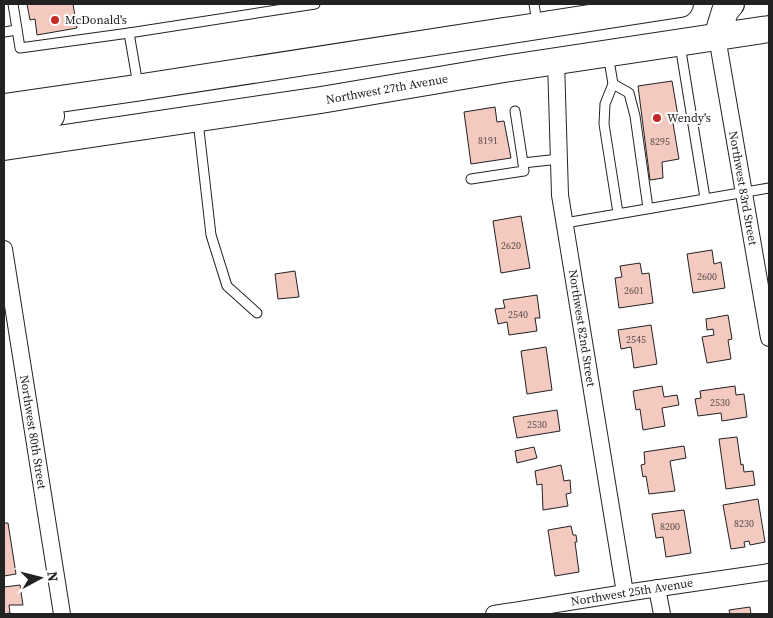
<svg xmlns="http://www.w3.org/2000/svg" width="773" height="618" font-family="'Source Serif 4',serif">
<rect width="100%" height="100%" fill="#fff"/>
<g fill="#f3c9c0" stroke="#222">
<polygon points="27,4 73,4 77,28 37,35 35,19 30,20"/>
<polygon points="672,81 679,122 673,123 679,159 662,162 663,178 650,180 638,86"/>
<polygon points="495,107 497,122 504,121 511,158 471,164 464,112"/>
<polygon points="521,216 530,268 501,273 493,221"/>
<polygon points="712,250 714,264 721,262 725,288 693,293 687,254"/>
<polygon points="640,263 642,274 649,273 653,303 619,308 615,278 622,277 620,266"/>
<polygon points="295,271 299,297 278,299 275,274"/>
<polygon points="537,295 540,318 535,318 537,331 509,335 507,322 498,324 495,309 505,308 503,300"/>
<polygon points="728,315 732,339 728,340 731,359 707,363 702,337 714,335 713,329 707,330 706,319"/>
<polygon points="651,325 657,364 634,368 631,347 621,349 618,330"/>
<polygon points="546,347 552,390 527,394 521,351"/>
<polygon points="662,386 664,397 677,395 679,405 662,408 665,426 643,430 640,409 636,410 633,391"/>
<polygon points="735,386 736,395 744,394 747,417 722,421 721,413 698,416 695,399 701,398 700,391"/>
<polygon points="557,410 560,431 517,438 513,417"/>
<polygon points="737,437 741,465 743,464 744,472 753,471 755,485 726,489 719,439"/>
<polygon points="684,446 686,458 670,461 675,491 649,494 646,476 643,477 641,465 645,464 644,452"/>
<polygon points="534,447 537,458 517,463 515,451"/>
<polygon points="561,465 564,481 570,480 571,493 566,494 568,506 543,510 542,484 537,485 535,471"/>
<polygon points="758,499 765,542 750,545 749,541 744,542 745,547 731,549 723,505"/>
<polygon points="684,510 691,553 666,557 663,537 656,538 652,514"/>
<polygon points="4,523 8,523 16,574 4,576"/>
<polygon points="571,526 573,535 576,535 577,542 575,542 579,572 555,576 548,530"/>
<polygon points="20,585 23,605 9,605 10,613 4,614 4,587"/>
<polygon points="750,607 751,614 730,614 729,610"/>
</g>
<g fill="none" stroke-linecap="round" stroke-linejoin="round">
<defs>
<g id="lane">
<polyline points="13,4 20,48 129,33 315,4"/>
<polyline points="534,4 537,23"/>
<polyline points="4,32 17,30"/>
<polyline points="129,33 138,85"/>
<polyline points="680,45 705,198"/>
<polyline points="608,54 613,84 605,104 604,124 618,213"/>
<polyline points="613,84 629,93 635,116 648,208"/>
<polyline points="515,111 523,163"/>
<polyline points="198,121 211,235 227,286 257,313"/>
<polyline points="471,179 524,171 523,163 559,159"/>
<polyline points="565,223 769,188"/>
</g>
<g id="street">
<polyline points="717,37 769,338"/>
<polyline points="556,61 560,195 625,593"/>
<polyline points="4,249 62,614"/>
<polyline points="657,588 662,614"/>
<polyline points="494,614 625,593 769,572"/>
</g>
<g id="primary">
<polyline points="717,37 725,11 731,4"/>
<polyline points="4,107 136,88 680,4"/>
<polyline points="4,127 51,116"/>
<polyline points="4,147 321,100 504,69 769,29"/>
</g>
</defs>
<use href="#lane" stroke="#222" stroke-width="11"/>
<use href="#street" stroke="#222" stroke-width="18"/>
<use href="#primary" stroke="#222" stroke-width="28"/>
<use href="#lane" stroke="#fff" stroke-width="9"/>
<use href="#street" stroke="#fff" stroke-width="16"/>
<use href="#primary" stroke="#fff" stroke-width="26"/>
</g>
<g fill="#c62828" stroke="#fff" stroke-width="2">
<circle cx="55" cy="20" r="5"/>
<circle cx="657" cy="118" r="5"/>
</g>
<g text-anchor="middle" stroke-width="4" stroke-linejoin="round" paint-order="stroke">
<g font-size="10" fill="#564c4a">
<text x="488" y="144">8191</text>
<text x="660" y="145">8295</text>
<text x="511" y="249">2620</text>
<text x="707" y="280">2600</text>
<text x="634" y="294">2601</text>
<text x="518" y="318">2540</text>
<text x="636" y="343">2545</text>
<text x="720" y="406">2530</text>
<text x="537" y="428">2530</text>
<text x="744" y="527">8230</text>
<text x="670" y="530">8200</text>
</g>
<g font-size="12" fill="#222" stroke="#fff" text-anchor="start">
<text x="65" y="24">McDonald's</text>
<text x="667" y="122">Wendy's</text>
</g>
<g font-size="12" fill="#222" stroke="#fff">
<text transform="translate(387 89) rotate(-10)" y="4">Northwest 27th Avenue</text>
<text transform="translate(743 188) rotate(80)" y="4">Northwest 83rd Street</text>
<text transform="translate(582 328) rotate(81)" y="4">Northwest 82nd Street</text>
<text transform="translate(33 432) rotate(81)" y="4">Northwest 80th Street</text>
<text transform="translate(632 592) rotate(-9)" y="4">Northwest 25th Avenue</text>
</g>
</g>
<rect width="773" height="618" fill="none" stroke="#222222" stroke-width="10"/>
<g transform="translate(40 578) rotate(83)" stroke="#ffffff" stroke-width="4" paint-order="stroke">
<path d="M0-4L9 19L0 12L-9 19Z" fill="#222222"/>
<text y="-8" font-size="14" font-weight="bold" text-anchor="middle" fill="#222222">N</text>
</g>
</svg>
